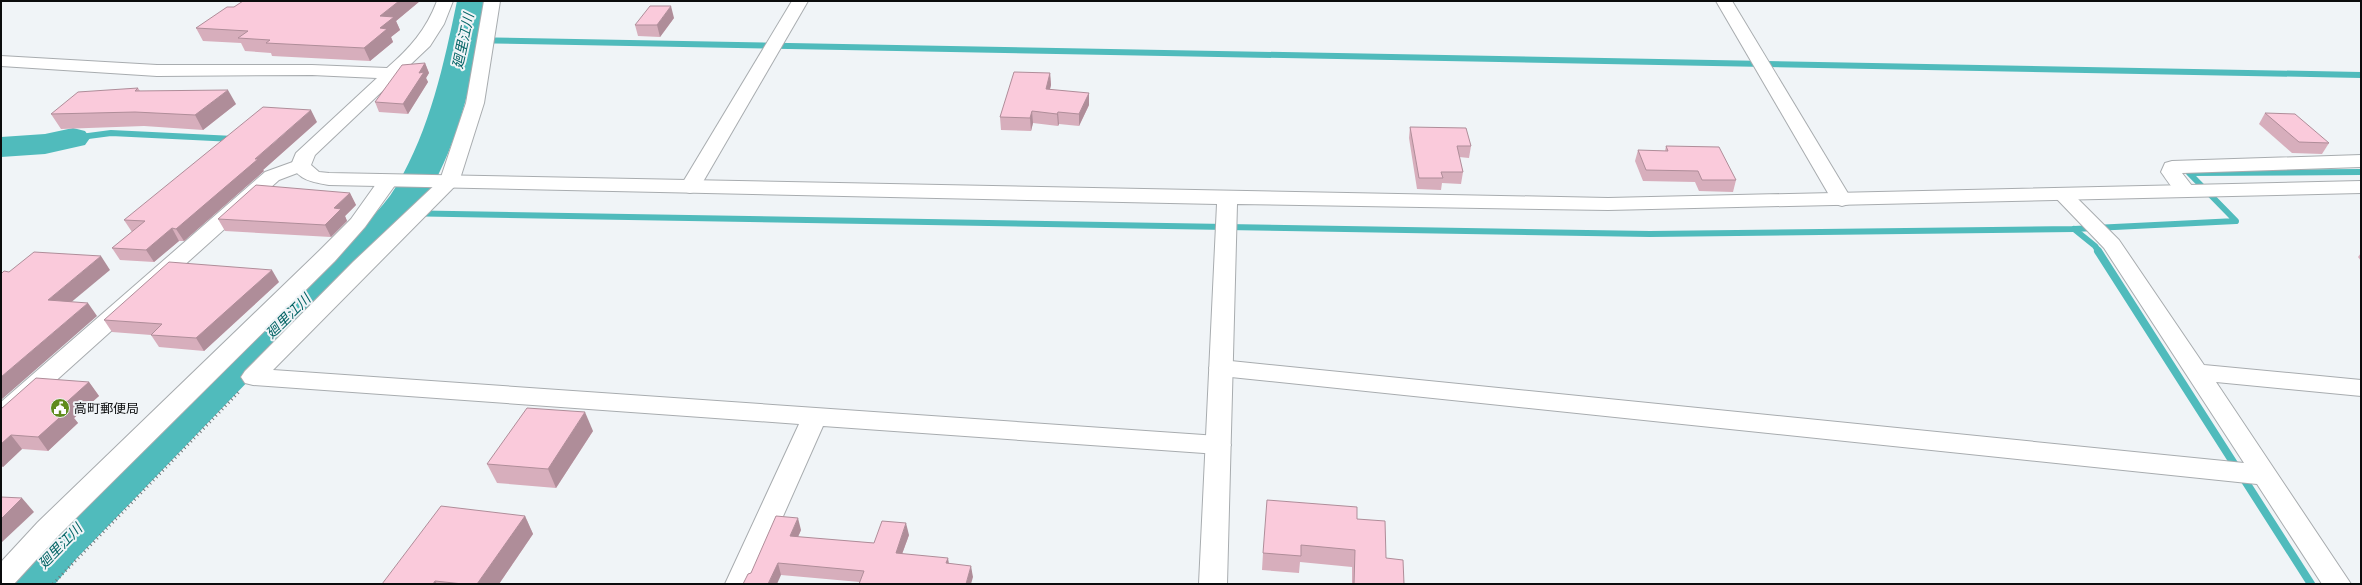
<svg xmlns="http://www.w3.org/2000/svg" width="2362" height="585" font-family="Overpass,'Noto Sans JP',sans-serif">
<rect width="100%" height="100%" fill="#f0f4f7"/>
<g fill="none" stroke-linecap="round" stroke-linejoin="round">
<g stroke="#50bbbc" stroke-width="6">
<polyline points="464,40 2361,75"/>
<polyline points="73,138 111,133 234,139"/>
<polyline points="395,213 1650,234 2074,229 2236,221 2189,173 2361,172"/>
<polyline points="2074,229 2095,246 2099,252"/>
</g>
<polyline stroke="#50bbbc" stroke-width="8" points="2098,251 2311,584"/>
<g fill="#50bbbc" fill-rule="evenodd">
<path d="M457,1H487C475,63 464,128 433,185C407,232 362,264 325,302C242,387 160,473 77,558L55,584H1L6,570L43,530C128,448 213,364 299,282C331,251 374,224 397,185C430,129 444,64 457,1Z"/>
<polygon points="73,128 85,131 90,138 85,145 45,154 1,157 1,137 45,134"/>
</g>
<defs>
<g id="street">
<polygon points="484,1 500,1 484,103 459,182 273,370 1218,436 1227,439 1231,445 1227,451 1218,454 823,426 753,584 725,584 799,424 253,385 245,383 241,377 245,371 353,262 440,180 466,103"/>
<polygon points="792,1 808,1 700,187 697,191 690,193 683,191 680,187"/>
<polygon points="1716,1 1732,1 1852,200 1849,204 1842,206 1835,204 1832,200"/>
<path d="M2361,155V167L2182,173L2196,191L2193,195C2177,199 2170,184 2161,172L2165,163L2172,161Z"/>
<polygon points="301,159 308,161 311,165 308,169 279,180 10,422 1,425 1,402 265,172"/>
<polygon points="388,175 395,177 398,181 365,227 335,261 58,536 14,584 1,584 1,562 38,522 319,251 351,219 381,177"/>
<polygon points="2062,188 2069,190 2119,240 2204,365 2361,380 2361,396 2216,382 2351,584 2322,584 2257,484 1221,376 1213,374 1209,368 1213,362 1221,360 2244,463 2104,248 2052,194 2055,190"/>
</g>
<path id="secondary" d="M437,1H453L444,24L430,46L315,155L311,165L319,172L329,173L1608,198L2361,181V193L1608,210L1237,204L1227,584H1199L1217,204L329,185C313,182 300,181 291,165L296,153L377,78L312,75L157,76L1,66V56L157,65H312L387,68C410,48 426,30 437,1Z"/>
</defs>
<use href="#street" stroke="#a8acaf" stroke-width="2"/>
<use href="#secondary" stroke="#a8acaf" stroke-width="2"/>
<polyline stroke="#737678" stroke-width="3" stroke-dasharray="1 3.5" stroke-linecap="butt" points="53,584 239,392"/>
<use href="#street" fill="#fff" fill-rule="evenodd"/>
<use href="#secondary" fill="#fff" fill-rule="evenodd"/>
</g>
<g fill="#d7aebc">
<polygon points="243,1 420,1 396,21 400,30 391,37 393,42 370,61 272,56 271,53 245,51 241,43 203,41 196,28 234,7"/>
<polygon points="674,18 660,37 638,36 635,25"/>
<polygon points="425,63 429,73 426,78 428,82 408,114 379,112 375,102"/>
<polygon points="1050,73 1051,85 1050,89 1089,105 1079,126 1059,124 1058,126 1033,123 1031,131 1001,130 1000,117"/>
<polygon points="138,88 140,91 236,104 203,130 144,126 61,129 51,114"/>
<polygon points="2265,113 2329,143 2322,154 2292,153 2259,124"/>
<polygon points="317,122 263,170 264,171 184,241 179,241 154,262 120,260 112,248 132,232 124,220"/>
<polygon points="1410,127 1471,146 1469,158 1459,157 1463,172 1461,184 1442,183 1441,190 1417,189 1409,138"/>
<polygon points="1666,146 1736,180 1733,192 1699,191 1695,182 1643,181 1635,161 1638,150 1665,151"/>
<polygon points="350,193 356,205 345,216 347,221 331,237 225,231 218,219"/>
<polygon points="2361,253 2361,261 2358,257"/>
<polygon points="279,282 204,351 159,347 151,335 112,332 104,320"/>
<polygon points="89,382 99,396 74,418 78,423 48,451 22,449 3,467 1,466 1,409"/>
<polygon points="593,431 556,488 497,483 487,464"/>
<polygon points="525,516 533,534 499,584 382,584"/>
<polygon points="1357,519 1404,584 1352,584 1352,567 1300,562 1299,573 1262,570 1263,553"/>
<polygon points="801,530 798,537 874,543 909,535 902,554 949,564 973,577 860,582 781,575 751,573"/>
</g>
<g fill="#af8d99">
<polygon points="399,1 420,1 396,21 400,30 391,37 393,42 370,61 364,48 380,28 380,16"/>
<polygon points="671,6 674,18 660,37 657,25"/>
<polygon points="425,63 429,73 426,78 428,82 408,114 403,104 419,73"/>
<polygon points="1050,73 1051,85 1047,101 1046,89"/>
<polygon points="228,90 236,104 203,130 195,115"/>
<polygon points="1089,93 1089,105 1079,126 1079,114"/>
<polygon points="311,110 317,122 263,170 264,171 184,241 176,229"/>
<polygon points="1032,111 1033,123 1031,131 1030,118"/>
<polygon points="1058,112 1059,124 1058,126 1057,114"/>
<polygon points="350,193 356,205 345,216 347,221 331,237 325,225 334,208"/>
<polygon points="172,228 179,241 154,262 146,250"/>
<polygon points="101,256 110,270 57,314 48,300"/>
<polygon points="272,270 279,282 204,351 196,338"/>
<polygon points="88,303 97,316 1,400 1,377"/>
<polygon points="89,382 99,396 74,418 78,423 48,451 38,437 59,409"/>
<polygon points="585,412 593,431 556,488 548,469"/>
<polygon points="11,435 22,449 3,467 1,465 1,444"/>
<polygon points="22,498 34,512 1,543 1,519"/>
<polygon points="525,516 533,534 499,584 477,584"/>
<polygon points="798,518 801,530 793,548 790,536"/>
<polygon points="906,523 909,535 898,565 896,553"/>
<polygon points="948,558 950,570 946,563"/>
<polygon points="778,563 781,575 777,584 768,584"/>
<polygon points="971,566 973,577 971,584 966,584"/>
<polygon points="435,581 437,584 433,584"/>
</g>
<g fill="#facadb" stroke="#af8d99">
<polygon points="243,1 399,1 380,16 394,17 380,28 387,29 364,48 266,43 270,40 238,38 248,31 196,28 227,7 234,7"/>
<polygon points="650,6 671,6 657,25 635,25"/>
<polygon points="425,63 419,73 424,72 403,104 375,102 402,65"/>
<polygon points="1014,72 1050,73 1046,89 1089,93 1079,114 1058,112 1057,114 1032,111 1030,118 1000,117"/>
<polygon points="138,88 135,91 228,90 195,115 135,112 51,114 78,92"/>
<polygon points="263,107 311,110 255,159 258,159 176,229 172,228 146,250 112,248 145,221 124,220"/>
<polygon points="2265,113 2295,114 2329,143 2299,142"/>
<polygon points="1410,127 1466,128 1471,146 1457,146 1463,172 1441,172 1443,178 1419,178"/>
<polygon points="1666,146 1719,147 1736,180 1702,180 1698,171 1646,170 1638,150 1668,151"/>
<polygon points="256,185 350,193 334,208 341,209 325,225 218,219"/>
<polygon points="34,252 101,256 48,300 88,303 1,377 1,274 4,271 9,272"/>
<polygon points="169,262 272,270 196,338 151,335 162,324 104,320"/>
<polygon points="36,378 89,382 59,409 68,410 38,437 11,435 1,444 1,409"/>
<polygon points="527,408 585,412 548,469 487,464"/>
<polygon points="1,497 22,498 1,519"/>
<polygon points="1267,500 1357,507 1357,519 1385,521 1386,558 1403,560 1404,584 1354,584 1355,550 1301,545 1301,556 1263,553"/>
<polygon points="441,506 525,516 477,584 463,584 435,581 433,584 382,584"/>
<polygon points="776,516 798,518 790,536 874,543 882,521 906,523 896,553 948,558 946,563 971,566 966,584 859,584 864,571 778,563 768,584 743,584 748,574 751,573"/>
</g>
<defs>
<symbol id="civic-disc" viewBox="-11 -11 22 22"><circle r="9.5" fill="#5f8b1d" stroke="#f0f4f7"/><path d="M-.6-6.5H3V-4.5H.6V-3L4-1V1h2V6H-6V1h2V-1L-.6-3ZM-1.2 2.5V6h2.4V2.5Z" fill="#fff"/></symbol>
</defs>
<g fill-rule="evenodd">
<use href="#civic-disc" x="49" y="397" width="22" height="22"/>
</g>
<g text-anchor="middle" stroke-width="4" stroke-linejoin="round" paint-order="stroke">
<g font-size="13" fill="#0b0c0d" stroke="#f0f4f7" text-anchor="start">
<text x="74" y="413">高町郵便局</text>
</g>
<g font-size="14" font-style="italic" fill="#046465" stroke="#f0f4f7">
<text transform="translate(463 41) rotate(-78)" y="5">廻里江川</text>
<text transform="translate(288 316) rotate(-45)" y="5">廻里江川</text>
<text transform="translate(60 546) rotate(-46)" y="5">廻里江川</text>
</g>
</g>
<rect width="2362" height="585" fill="none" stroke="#0b0c0d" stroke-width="4"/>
</svg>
